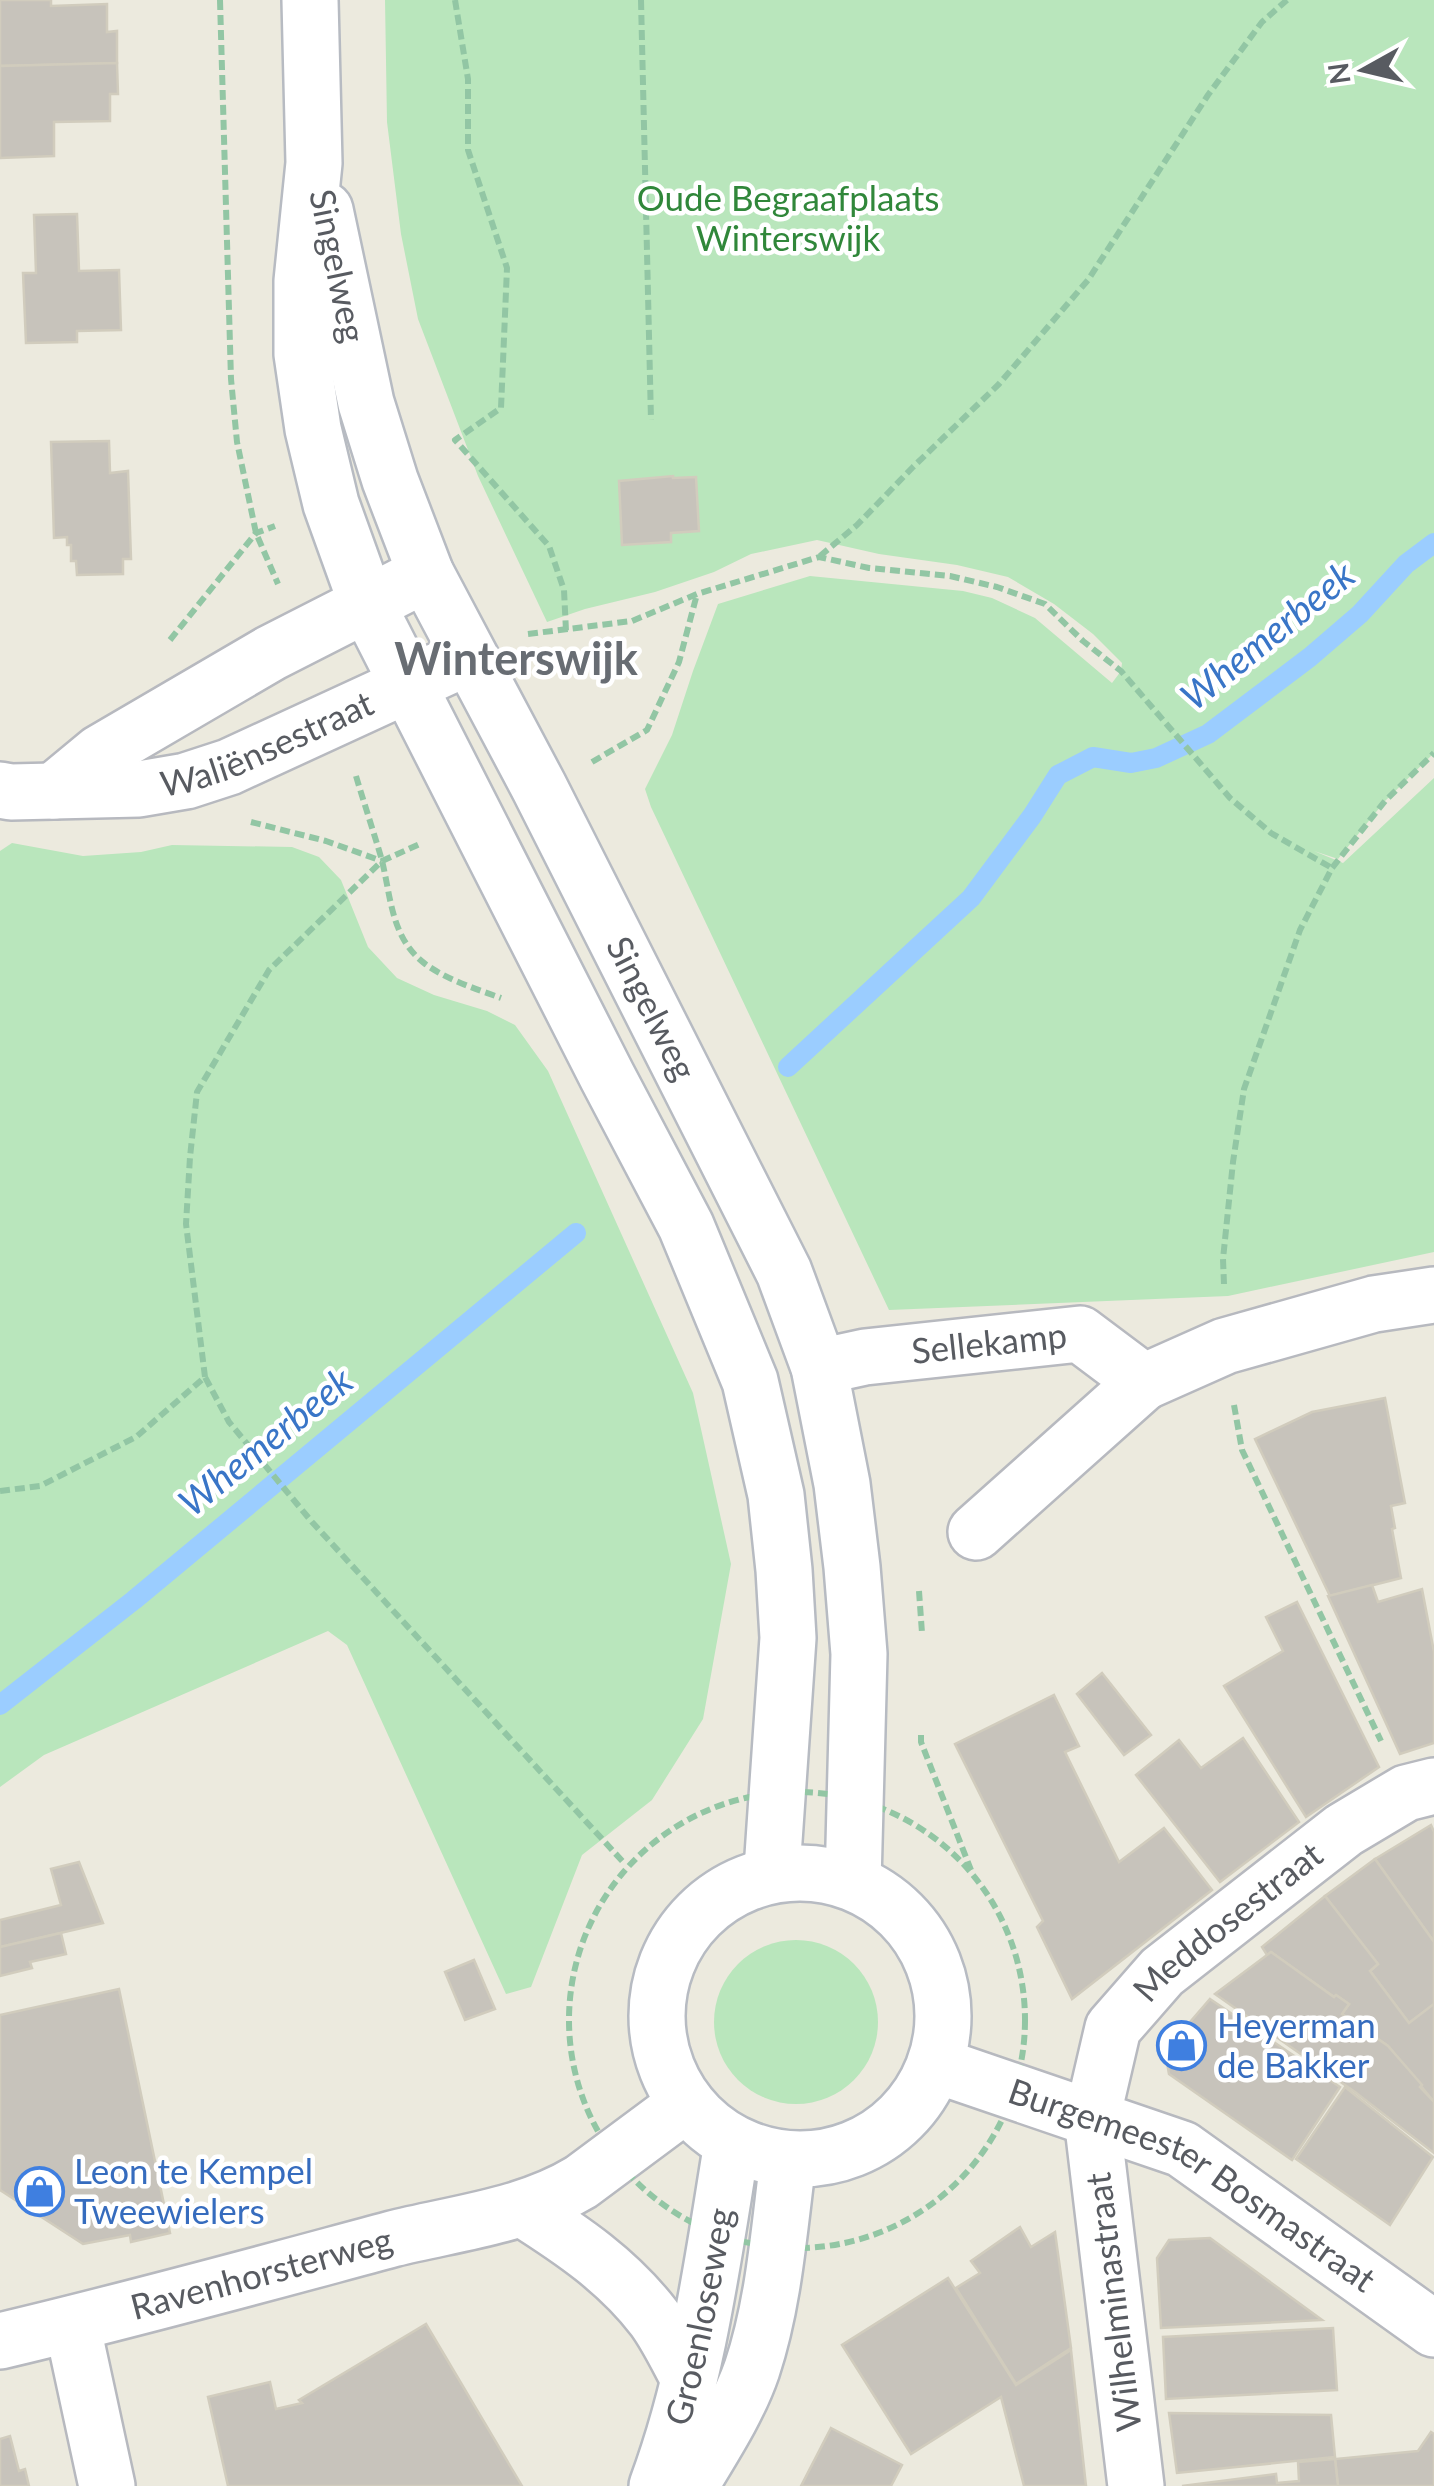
<svg xmlns="http://www.w3.org/2000/svg" width="1434" height="2486" font-family="Lato,sans-serif">
<rect width="100%" height="100%" fill="#eceade"/>
<g fill="#b9e6bc">
<polygon points="385,0 1434,0 1434,753 1385,801 1338,859 1314,851 1343,863 1434,778 1434,1252 1228,1296 889,1310 651,807 645,789 672,735 693,671 718,604 810,576 963,591 992,598 1035,618 1112,683 1121,671 1122,663 1093,634 1054,604 1008,577 957,565 879,554 817,540 751,554 714,572 655,592 585,609 547,622 478,476 418,319 401,234 387,122"/>
<polygon points="12,843 83,856 141,852 172,845 292,847 319,857 341,880 368,947 397,978 434,995 487,1011 515,1025 548,1071 693,1393 731,1564 703,1719 652,1800 582,1855 531,1987 506,1994 347,1645 328,1631 44,1755 0,1787 0,851"/>
<circle cx="796" cy="2022" r="82"/>
</g>
<g fill="none" stroke-linecap="round" stroke-linejoin="round">
<g stroke="#9bcdff" stroke-width="20">
<polyline points="788,1067 971,898 1032,816 1058,775 1093,757 1131,763 1156,758 1208,734 1310,657 1360,614 1406,564 1434,543"/>
<polyline points="0,1705 134,1600 576,1233"/>
</g>
</g>
<g fill="#c7c3bb" stroke="#d1ccbd" stroke-width="2.5">
<polygon points="0,0 51,0 51,6 107,4 107,32 117,31 117,63 0,66"/>
<polygon points="117,63 118,94 110,94 110,121 54,122 54,156 0,158 0,66"/>
<polygon points="77,214 79,271 119,270 121,330 77,331 77,342 26,343 23,273 36,273 34,215"/>
<polygon points="109,441 110,473 128,471 131,559 123,559 123,574 77,575 76,561 71,561 71,545 67,545 67,537 54,538 51,442"/>
<polygon points="673,476 673,478 696,477 699,531 671,533 671,542 622,545 619,481"/>
<polygon points="1385,1398 1405,1503 1391,1506 1395,1528 1392,1529 1401,1578 1330,1596 1255,1439 1312,1412"/>
<polygon points="1372,1585 1378,1602 1422,1589 1434,1652 1434,1743 1400,1754 1328,1596"/>
<polygon points="1297,1602 1379,1767 1306,1817 1224,1686 1283,1651 1266,1617"/>
<polygon points="1102,1673 1151,1735 1124,1755 1077,1694"/>
<polygon points="1054,1695 1079,1746 1065,1752 1119,1862 1164,1828 1212,1890 1072,1999 1037,1927 1043,1921 955,1744"/>
<polygon points="1243,1738 1299,1822 1220,1882 1136,1775 1179,1740 1201,1768"/>
<polygon points="1431,1825 1434,1832 1434,1942 1375,1859"/>
<polygon points="1375,1859 1434,1942 1434,2004 1409,2023 1370,1971 1378,1964 1325,1896"/>
<polygon points="79,1862 103,1923 0,1947 0,1920 61,1905 51,1869"/>
<polygon points="1325,1896 1378,1964 1370,1971 1409,2023 1434,2004 1434,2102 1388,2046 1342,2014 1349,2004 1336,1995 1334,1997 1271,1952 1267,1955 1262,1947"/>
<polygon points="61,1933 66,1954 30,1962 32,1968 0,1976 0,1947"/>
<polygon points="1271,1952 1334,1997 1336,1995 1349,2004 1342,2014 1388,2046 1422,2085 1420,2087 1434,2102 1434,2153 1355,2092 1215,1994"/>
<polygon points="474,1960 495,2009 465,2020 445,1972"/>
<polygon points="119,1989 170,2233 131,2242 130,2235 83,2244 0,2190 0,2015"/>
<polygon points="1210,1999 1340,2087 1292,2160 1169,2074 1165,2051"/>
<polygon points="1345,2087 1433,2157 1390,2225 1296,2159"/>
<polygon points="1020,2227 1031,2247 1055,2232 1071,2348 1016,2384 956,2288 980,2273 971,2261"/>
<polygon points="1210,2238 1322,2320 1161,2328 1157,2258 1169,2240"/>
<polygon points="948,2278 1016,2385 1071,2350 1086,2486 1024,2486 1001,2397 911,2454 842,2345"/>
<polygon points="426,2324 522,2486 228,2486 208,2397 270,2382 276,2409 302,2403 299,2400"/>
<polygon points="1333,2328 1337,2390 1166,2399 1163,2337"/>
<polygon points="1169,2413 1331,2415 1335,2457 1177,2473"/>
<polygon points="831,2428 902,2465 891,2486 801,2486"/>
<polygon points="1431,2432 1434,2434 1434,2486 1338,2486 1335,2459 1418,2451"/>
<polygon points="10,2436 19,2471 25,2469 29,2486 0,2486 0,2439"/>
<polygon points="1335,2459 1338,2486 1182,2486 1276,2474 1277,2483 1299,2481 1298,2462"/>
</g>
<g fill="none" stroke-linecap="round" stroke-linejoin="round">
<defs>
<g id="minor">
<path id="s1" d="M819,1367L865,1357L1080,1334L1144,1382L1225,1346L1374,1304L1434,1295"/>
<polyline points="976,1532 1144,1382"/>
<path id="s2" d="M936,2065L1182,2149L1434,2329"/>
<path d="M523,2209C572,2240 618,2271 654,2318C668,2337 678,2359 689,2379"/>
<polyline points="72,2324 107,2486"/>
<path id="s3" d="M0,2341C132,2310 262,2274 392,2239C456,2223 525,2216 581,2182L686,2104"/>
<path id="s4" d="M1136,2486L1092,2118L1113,2028L1162,1972L1344,1830L1406,1793L1434,1786"/>
</g>
<g id="tertiary">
<path id="s5" d="M0,790L11,792L139,789L186,781L229,767L468,657"/>
<polyline points="54,791 100,753 271,653 426,574"/>
</g>
<g id="secondary">
<polyline points="310,0 314,163 302,281 302,354 313,429 331,504 367,604 607,1076 686,1226 750,1381 776,1495 784,1570 788,1638 772,1870"/>
<path id="s6" d="M325,210L366,403L390,480L426,574L539,787L784,1272L819,1367L842,1484L852,1567L859,1654L853,1882"/>
<circle cx="800" cy="2016" r="143"/>
<path id="s7" d="M657,2486C698,2376 713,2258 732,2143"/>
<path d="M690,2486C712,2449 738,2410 752,2369C774,2303 779,2230 788,2161"/>
</g>
</defs>
<use href="#minor" stroke="#b7b9bf" stroke-width="60"/>
<use href="#tertiary" stroke="#b7b9bf" stroke-width="60"/>
<use href="#secondary" stroke="#b7bbc2" stroke-width="60"/>
<g stroke="#92c6a4" stroke-width="6" stroke-dasharray="10 5" stroke-linecap="butt">
<polyline points="220,0 231,379 237,442 256,533 278,584"/>
<polyline points="455,0 468,79 468,150 507,268 501,408 455,440 549,546 564,590 566,631"/>
<polyline points="641,0 651,420"/>
<polyline points="820,556 857,525 913,467 999,384 1088,280 1208,95 1262,22 1287,0"/>
<polyline points="528,634 632,621 697,594 819,557 869,568 950,576 997,587 1045,604 1083,641 1121,671 1230,798 1271,833 1332,868"/>
<polyline points="170,640 256,533 275,526"/>
<polyline points="592,762 647,730 679,662 697,594"/>
<path d="M356,776C364,803 373,830 381,857C391,894 390,937 424,963C445,979 476,989 501,998"/>
<polyline points="251,822 326,841 382,861"/>
<polyline points="1224,1284 1223,1259 1233,1162 1244,1089 1300,930 1332,868 1385,801 1434,753"/>
<polyline points="205,1377 186,1224 190,1157 197,1092 269,970 382,861 422,843"/>
<polyline points="1234,1405 1242,1450 1381,1741"/>
<polyline points="0,1491 40,1486 136,1437 205,1377 229,1422 312,1522 625,1864"/>
<polyline points="919,1591 922,1633"/>
<polyline points="921,1735 921,1742 971,1870"/>
<circle cx="797" cy="2020" r="228"/>
</g>
<use href="#minor" stroke="#fff" stroke-width="55"/>
<use href="#tertiary" stroke="#fff" stroke-width="55"/>
<use href="#secondary" stroke="#fff" stroke-width="55"/>
</g>
<defs>
<symbol id="shop-ring" viewBox="-11 -11 22 22"><circle r="9.5" fill="#fff" stroke="#3f7fe0" stroke-width="1.5"/><path d="M-5-2.5h2.3a2.7 3.5 0 0 1 5.4 0H5L5.5 6h-11ZM-1.5-2.5h3a1.5 2.3 0 0 0-3 0Z" fill="#3f7fe0"/></symbol>
</defs>
<g fill-rule="evenodd">
<use href="#shop-ring" x="1154" y="2018" width="55" height="55"/>
<use href="#shop-ring" x="12" y="2164" width="55" height="55"/>
</g>
<g text-anchor="middle" stroke-width="9" stroke-linejoin="round" paint-order="stroke">
<g font-size="35" fill="#30873a" stroke="#fff">
<text x="788" y="211">Oude Begraafplaats<tspan x="788" dy="40">Winterswijk</tspan></text>
</g>
<g font-size="35" fill="#585b61" stroke="#fff">
<text transform="translate(337 266) rotate(78)" y="12">Singelweg</text>
<text dy="12" stroke="none"><textPath href="#s5" startOffset="275">Waliënsestraat</textPath></text>
<text dy="12" stroke="none"><textPath href="#s6" startOffset="868">Singelweg</textPath></text>
<text dy="12" stroke="none"><textPath href="#s1" startOffset="172">Sellekamp</textPath></text>
<text dy="12" stroke="none"><textPath href="#s4" startOffset="620">Meddosestraat</textPath></text>
<text dy="12" stroke="none"><textPath href="#s2" startOffset="285">Burgemeester Bosmastraat</textPath></text>
<text dy="12" stroke="none"><textPath href="#s3" startOffset="270">Ravenhorsterweg</textPath></text>
<text transform="translate(1114 2302) rotate(-97)" y="12">Wilhelminastraat</text>
<text dy="12" stroke="none"><textPath href="#s7" startOffset="175">Groenloseweg</textPath></text>
</g>
<g font-size="35" fill="#366cbe" stroke="#fff" text-anchor="start">
<text x="1217" y="2038">Heyerman<tspan x="1217" dy="40">de Bakker</tspan></text>
<text x="74" y="2184">Leon te Kempel<tspan x="74" dy="40">Tweewielers</tspan></text>
</g>
<g font-size="38" font-style="italic" fill="#3975c7" stroke="#fff">
<text transform="translate(1268 636) rotate(-39)" y="13">Whemerbeek</text>
<text transform="translate(266 1442) rotate(-39)" y="13">Whemerbeek</text>
</g>
<g font-size="45" font-weight="bold" fill="#686d73" stroke="#fff">
<text x="516" y="675">Winterswijk</text>
</g>
</g>
<g transform="translate(1364 70) rotate(262)" stroke="#ffffff" stroke-width="8" paint-order="stroke">
<path d="M0-8L18 38L0 25L-18 38Z" fill="#585b61"/>
<text y="-15" font-size="28" font-weight="bold" text-anchor="middle" fill="#585b61">N</text>
</g>
</svg>
